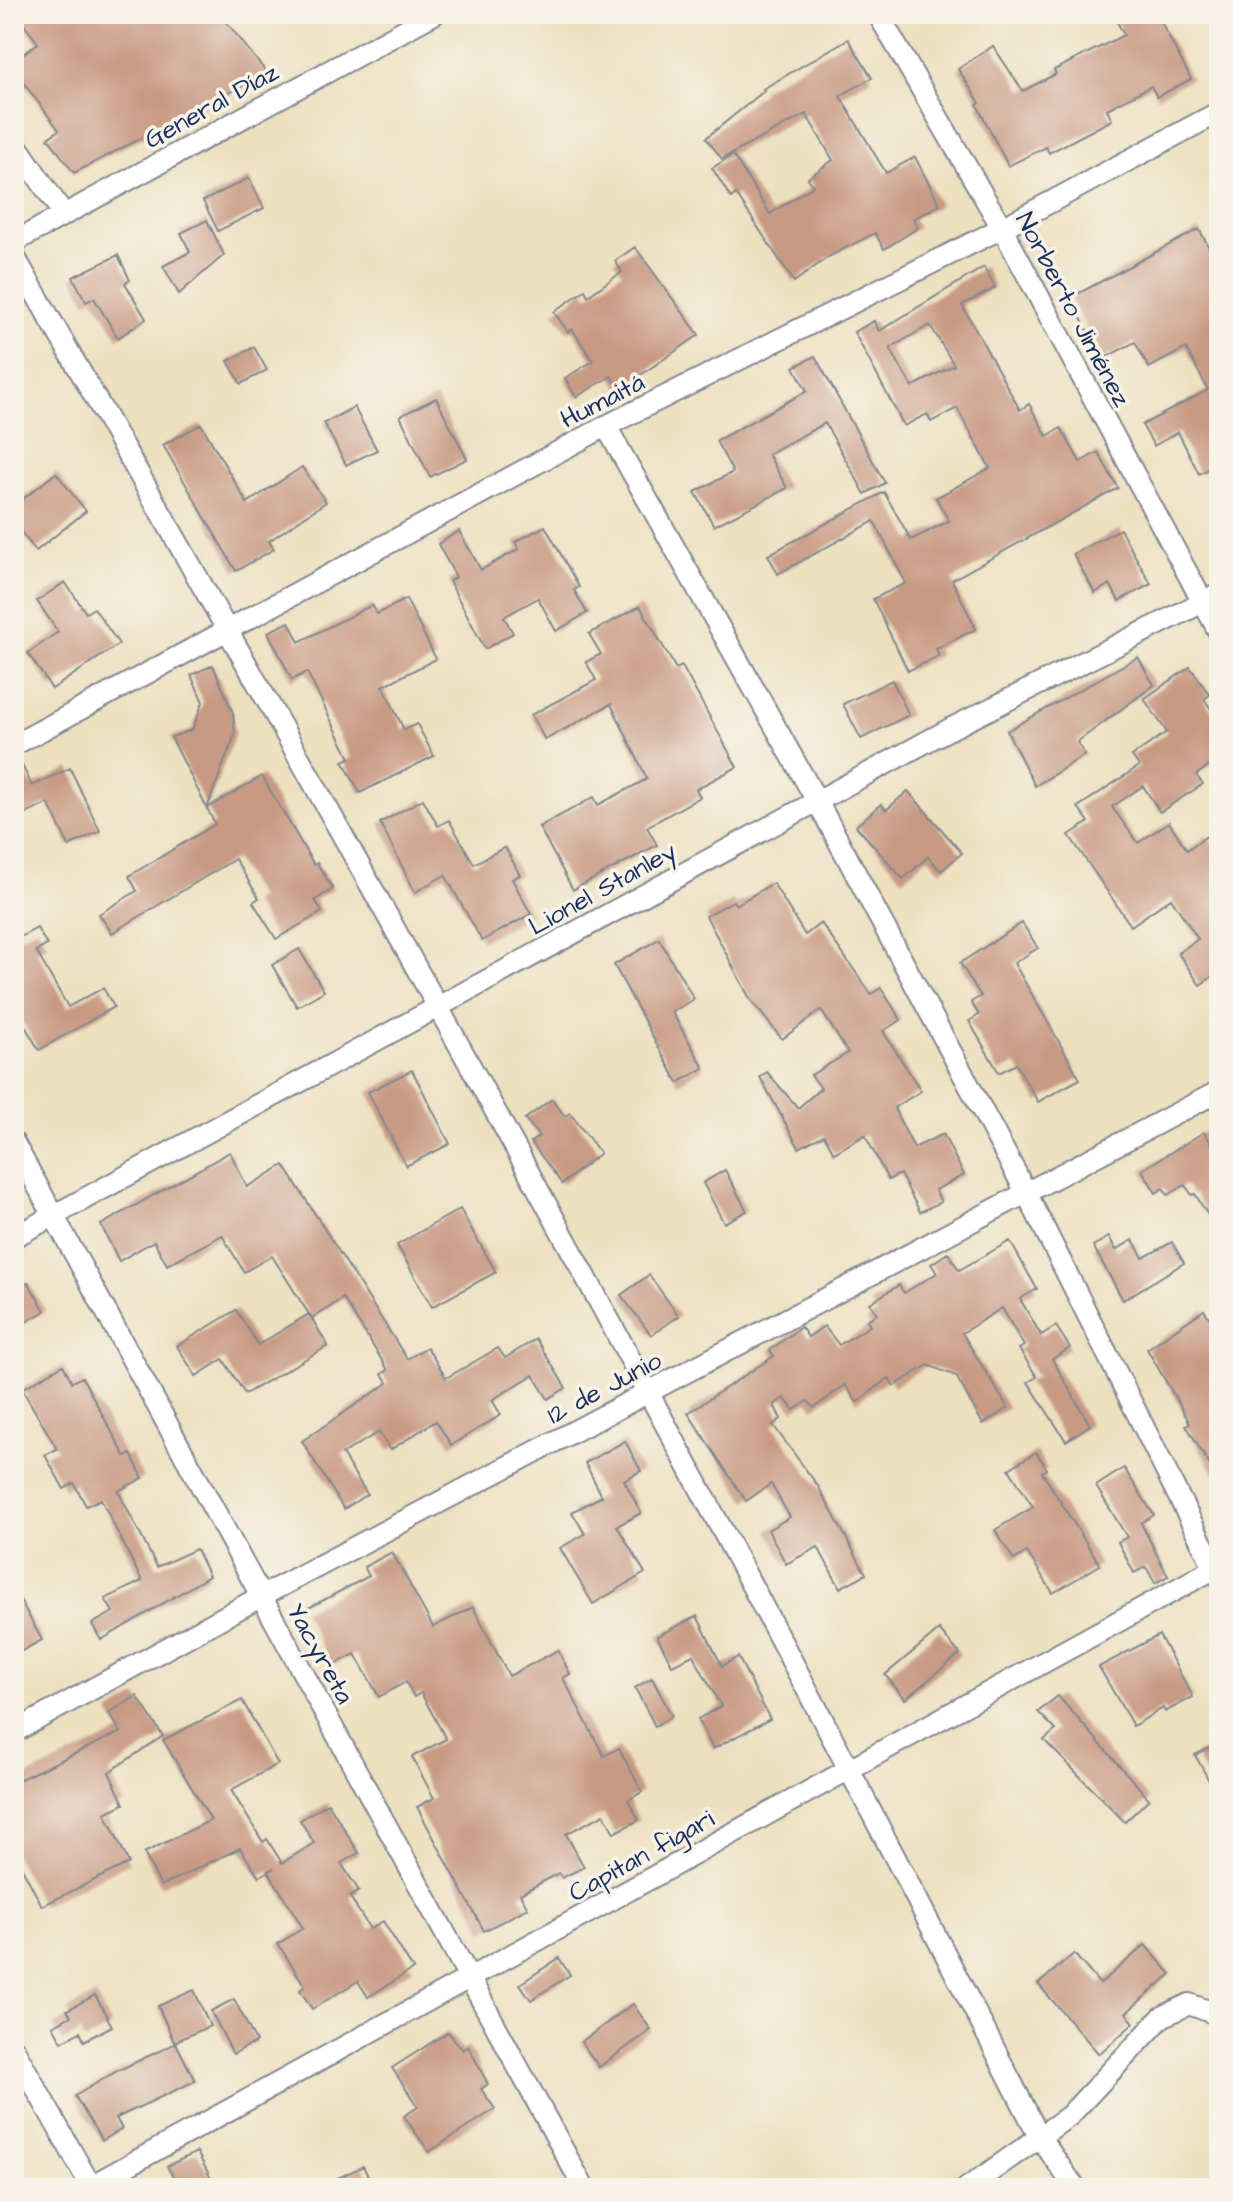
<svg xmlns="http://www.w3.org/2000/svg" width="1233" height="2202" font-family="'Architects Daughter',sans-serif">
<rect width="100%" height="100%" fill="#f7f3e8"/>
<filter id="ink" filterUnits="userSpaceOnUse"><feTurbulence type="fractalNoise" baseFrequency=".0125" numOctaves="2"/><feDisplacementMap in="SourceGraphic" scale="16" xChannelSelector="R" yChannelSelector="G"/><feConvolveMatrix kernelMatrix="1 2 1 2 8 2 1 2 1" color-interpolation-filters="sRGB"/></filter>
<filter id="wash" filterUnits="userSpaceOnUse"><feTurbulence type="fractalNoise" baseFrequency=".006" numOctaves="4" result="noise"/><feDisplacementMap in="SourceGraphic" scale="32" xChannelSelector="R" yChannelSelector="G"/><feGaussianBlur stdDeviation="1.8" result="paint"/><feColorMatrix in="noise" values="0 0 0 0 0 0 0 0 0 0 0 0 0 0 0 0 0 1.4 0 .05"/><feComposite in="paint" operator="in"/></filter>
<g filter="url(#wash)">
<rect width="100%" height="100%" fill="#ede0c0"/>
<g id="blocks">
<g fill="#c89a84" fill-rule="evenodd">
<polygon points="16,14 220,14 267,73 74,173 48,138 59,130 14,70 14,61 38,43"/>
<polygon points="1113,14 1157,14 1191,79 1157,97 1151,86 1107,109 1112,120 1049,153 1046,147 1008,166 977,105 980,103 958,69 993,46 1023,91 1056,74 1054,70 1124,35"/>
<polygon points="848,39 872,78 840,96 886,173 915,157 940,205 913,219 918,228 884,249 875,233 828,257 794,282 736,194 731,198 712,168 733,155 770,214 813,186 808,178 833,160 806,114 722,159 706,138 764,91 763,89"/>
<polygon points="249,178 264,208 218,231 203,201"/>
<polygon points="207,220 224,255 179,294 163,266 190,252 181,233"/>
<polygon points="1199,229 1219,266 1219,464 1199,474 1178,432 1154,446 1142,425 1208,390 1186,348 1149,368 1135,342 1103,359 1070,298"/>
<polygon points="635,247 699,335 620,389 611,376 576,397 565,378 593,361 572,329 568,332 554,312 585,290 588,296 622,272 615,261"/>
<polygon points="118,255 130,280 125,283 146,319 118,338 94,298 86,302 73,277"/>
<path d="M984,267L995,288L962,305L1020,410L1029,404L1047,436L1061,428L1080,462L1098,452L1118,488L952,580L976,629L936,649L939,656L908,671L873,599L906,583L874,521L778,574L768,555L884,492L911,540L949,521L936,498L990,468L957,408L931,422L927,414L904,426L854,332L874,321L879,331ZM930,325L954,365L912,387L890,348Z"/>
<polygon points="254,347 267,370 241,384 228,361"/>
<polygon points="815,356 885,483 865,494 825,423 768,454 787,488 714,526 695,492 733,472 716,441 807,391 794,367"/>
<polygon points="436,398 467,459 430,477 400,416"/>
<polygon points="354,407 377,450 346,465 324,423"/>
<polygon points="201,424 247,503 302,467 326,502 269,541 274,549 236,571 163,445"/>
<polygon points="56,473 86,511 36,551 14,523 14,506"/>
<polygon points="545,526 579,587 574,590 587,613 556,631 538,598 504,617 513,633 485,649 449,581 456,577 438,544 459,531 481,570 519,549 515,542"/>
<polygon points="1120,529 1151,584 1119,601 1110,584 1095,593 1073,554"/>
<polygon points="65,582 86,613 94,608 119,644 52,689 28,653 58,632 37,601"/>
<polygon points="406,599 436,659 383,686 404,730 417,724 434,756 360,793 343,761 350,758 307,672 292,680 268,632 289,622 299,642 372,605 377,614"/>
<polygon points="640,606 676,669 682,666 737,767 696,789 700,797 647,827 657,845 573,890 539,827 594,797 598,805 647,779 611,704 545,740 531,715 596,680 586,662 601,654 589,634"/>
<polygon points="1138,657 1154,685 1077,742 1085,755 1035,786 1007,731"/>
<polygon points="213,665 233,713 235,734 207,808 262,776 314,865 317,863 333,889 315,900 322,912 276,939 253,902 259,898 235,859 112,933 99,914 137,891 129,876 215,824 171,737 192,730 203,702 191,675"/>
<polygon points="1190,667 1210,695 1204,699 1219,720 1219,759 1196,775 1203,784 1160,812 1143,786 1112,807 1138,843 1169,822 1187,850 1207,836 1219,853 1219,972 1200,985 1178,953 1198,939 1171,898 1131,926 1069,835 1089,822 1078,807 1139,766 1132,756 1167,732 1144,699"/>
<polygon points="892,680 909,715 861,739 843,704"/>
<polygon points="18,757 32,786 70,768 100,831 69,846 48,803 14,820 14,758"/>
<polygon points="908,791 962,853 941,871 928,857 903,879 856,826 881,804 886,810"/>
<polygon points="423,799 438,826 449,820 474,864 505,847 520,875 512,879 531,914 482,941 445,875 415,892 380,823"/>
<polygon points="773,883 805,935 821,923 871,994 881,988 901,1020 883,1031 921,1091 894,1108 898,1117 914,1148 943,1134 964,1175 935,1190 941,1202 920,1212 900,1174 888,1180 865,1135 834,1153 824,1135 799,1148 760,1077 767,1072 798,1108 821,1088 811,1075 848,1053 821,1010 782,1039 750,999 706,916 733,901 736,905"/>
<polygon points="1022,923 1038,948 1014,963 1080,1079 1038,1102 1016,1064 999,1073 969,1021 979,1015 971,1002 981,996 960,963"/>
<polygon points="37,928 47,945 36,951 68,1007 103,988 114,1007 39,1050 22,1021 14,1026 14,940"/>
<polygon points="659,939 694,999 672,1012 704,1068 678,1083 614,965"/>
<polygon points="299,949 324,991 297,1007 272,965"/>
<polygon points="412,1070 450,1144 406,1166 368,1092"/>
<polygon points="552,1099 565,1116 570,1113 600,1153 562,1184 531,1142 539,1136 525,1119"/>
<polygon points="1204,1132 1219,1155 1219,1233 1195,1194 1192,1195 1185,1185 1168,1195 1163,1188 1156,1193 1142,1170"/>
<polygon points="230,1152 247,1187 284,1165 407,1359 427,1347 446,1378 498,1348 505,1358 536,1339 566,1388 548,1399 533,1375 492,1400 501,1415 451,1445 436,1421 390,1450 379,1432 342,1454 367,1494 344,1509 302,1441 388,1383 382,1374 388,1370 343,1298 312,1319 272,1256 244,1272 222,1235 167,1265 154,1241 119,1261 101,1225"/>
<polygon points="725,1170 747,1211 724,1223 703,1183"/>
<polygon points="460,1209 496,1272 432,1307 397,1245"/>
<polygon points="1109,1237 1116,1250 1133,1240 1143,1258 1172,1242 1184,1263 1123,1300 1093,1246"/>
<polygon points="1010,1241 1037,1289 1020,1299 1041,1335 1056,1326 1070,1348 1052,1359 1090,1425 1066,1441 1028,1382 1037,1377 1019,1349 1024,1346 1002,1308 962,1333 1008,1408 983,1424 956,1376 928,1365 894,1386 889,1378 857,1402 845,1385 814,1408 808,1401 794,1410 784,1398 774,1405 781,1419 773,1425 818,1486 866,1574 840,1588 818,1547 786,1564 768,1530 790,1517 771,1484 746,1501 688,1413 774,1356 770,1350 801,1327 808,1337 824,1326 839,1345 870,1326 867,1320 877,1314 870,1303 899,1285 904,1293 937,1273 931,1264 948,1253 959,1270"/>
<polygon points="649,1275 679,1316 651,1335 621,1295"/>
<polygon points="28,1282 45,1311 14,1329 14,1290"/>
<polygon points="236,1310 258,1345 309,1314 328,1346 245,1394 223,1359 196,1376 177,1346"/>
<polygon points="1204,1310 1219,1332 1219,1481 1186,1425 1190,1423 1147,1349"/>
<polygon points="63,1365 72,1382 82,1377 125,1456 131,1454 143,1478 118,1491 157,1567 196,1549 209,1576 101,1640 92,1624 113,1612 105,1599 142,1581 101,1499 86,1506 74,1483 64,1489 45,1455 57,1449 22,1389"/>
<polygon points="625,1441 641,1471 624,1480 641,1513 617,1526 645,1573 593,1604 560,1548 585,1534 572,1512 602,1496 585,1463"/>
<polygon points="1036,1452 1047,1469 1042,1472 1100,1565 1053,1593 1027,1552 1014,1560 995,1530 1033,1507 1009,1469"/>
<polygon points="1124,1468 1154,1515 1141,1523 1168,1576 1155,1583 1146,1567 1134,1573 1118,1542 1127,1537 1096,1486"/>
<polygon points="392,1552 433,1627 473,1607 509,1676 558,1650 570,1674 563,1678 604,1756 619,1748 642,1792 628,1800 639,1820 614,1833 604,1814 566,1834 584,1867 562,1878 559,1873 520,1894 528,1908 484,1931 417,1807 434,1798 412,1757 446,1739 421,1693 414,1697 406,1682 379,1697 355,1654 332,1666 303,1611 369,1576 364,1567"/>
<polygon points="14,1589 42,1640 14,1655"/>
<polygon points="697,1616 722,1666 738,1657 770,1719 713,1749 698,1719 721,1706 693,1655 672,1665 657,1636"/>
<polygon points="939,1630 960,1654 905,1699 885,1675"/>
<polygon points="1159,1635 1193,1697 1165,1712 1163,1708 1133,1726 1099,1667"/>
<polygon points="652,1678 672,1716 655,1726 635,1688"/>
<polygon points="137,1696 163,1736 109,1772 124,1804 105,1813 129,1863 42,1906 14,1853 14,1782 121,1732 109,1713"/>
<polygon points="1058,1696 1149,1799 1125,1822 1044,1740 1056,1730 1038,1712"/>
<polygon points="242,1700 278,1764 231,1790 263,1842 267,1839 282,1863 314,1843 300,1820 328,1803 359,1853 341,1863 359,1891 350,1897 370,1929 383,1921 413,1969 368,1997 358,1981 312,2009 300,1990 305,1986 278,1944 303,1928 268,1871 274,1868 259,1877 240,1848 161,1886 144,1853 211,1820 163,1740"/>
<polygon points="1219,1743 1219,1799 1195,1755"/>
<polygon points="1145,1945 1171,1974 1126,2013 1134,2023 1099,2054 1038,1984 1074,1954 1100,1984"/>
<polygon points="559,1958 570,1975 531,2000 520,1984"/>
<polygon points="194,1990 210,2026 174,2042 158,2006"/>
<polygon points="95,1995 112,2026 84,2041 80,2032 62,2042 53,2026 71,2016 67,2010"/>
<polygon points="234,1999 256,2042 233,2054 211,2011"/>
<polygon points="633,2004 651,2030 599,2067 581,2042"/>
<polygon points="448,2032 463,2050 468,2046 488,2084 481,2089 495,2109 429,2152 404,2116 418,2107 392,2068"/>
<polygon points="176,2043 195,2081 116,2118 122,2129 102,2141 75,2096 117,2071"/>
<polygon points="197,2152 216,2188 179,2188 167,2166"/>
<polygon points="363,2166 374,2188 317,2188"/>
</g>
</g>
</g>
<g filter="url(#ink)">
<use href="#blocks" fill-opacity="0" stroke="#84888f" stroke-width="2"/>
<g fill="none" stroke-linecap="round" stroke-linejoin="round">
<defs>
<g id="street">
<polyline points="878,14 1002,228 1219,632"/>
<polyline points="14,142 64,215"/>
<polyline points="14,242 434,14"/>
<path d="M14,256C370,874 714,1500 1039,2136L1075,2188"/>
<polyline points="606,426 817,801 1027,1194 1219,1577"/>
<polyline points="14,745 606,426 1002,228 1219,112"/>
<polyline points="14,1143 584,2188"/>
<polyline points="14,1237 948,730 1219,594"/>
<polyline points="14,1732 260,1597 1219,1091"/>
<polyline points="14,2049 92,2188"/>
<polyline points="87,2188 1219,1566"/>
<polyline points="967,2188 1069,2116 1162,2017 1189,2004 1219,2015"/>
</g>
</defs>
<use href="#street" stroke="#84888f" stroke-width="24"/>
<use href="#street" stroke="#fff" stroke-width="20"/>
</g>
</g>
<g text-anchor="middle" stroke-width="7" stroke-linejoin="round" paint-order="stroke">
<g font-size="26" fill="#1b2f5e" stroke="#f7f3e8">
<text transform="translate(211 105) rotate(-29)" y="9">General Díaz</text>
<text transform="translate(1074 309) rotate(62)" y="9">Norberto Jiménez</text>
<text transform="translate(602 400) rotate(-27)" y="9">Humaitá</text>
<text transform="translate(602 888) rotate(-29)" y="9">Lionel Stanley</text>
<text transform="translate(604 1387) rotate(-28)" y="9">12 de Junio</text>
<text transform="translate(321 1653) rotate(61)" y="9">Yacyreta</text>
<text transform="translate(641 1855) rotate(-29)" y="9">Capitan figari</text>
</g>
</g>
<rect width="1233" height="2202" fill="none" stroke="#f7f3e8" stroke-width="48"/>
</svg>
